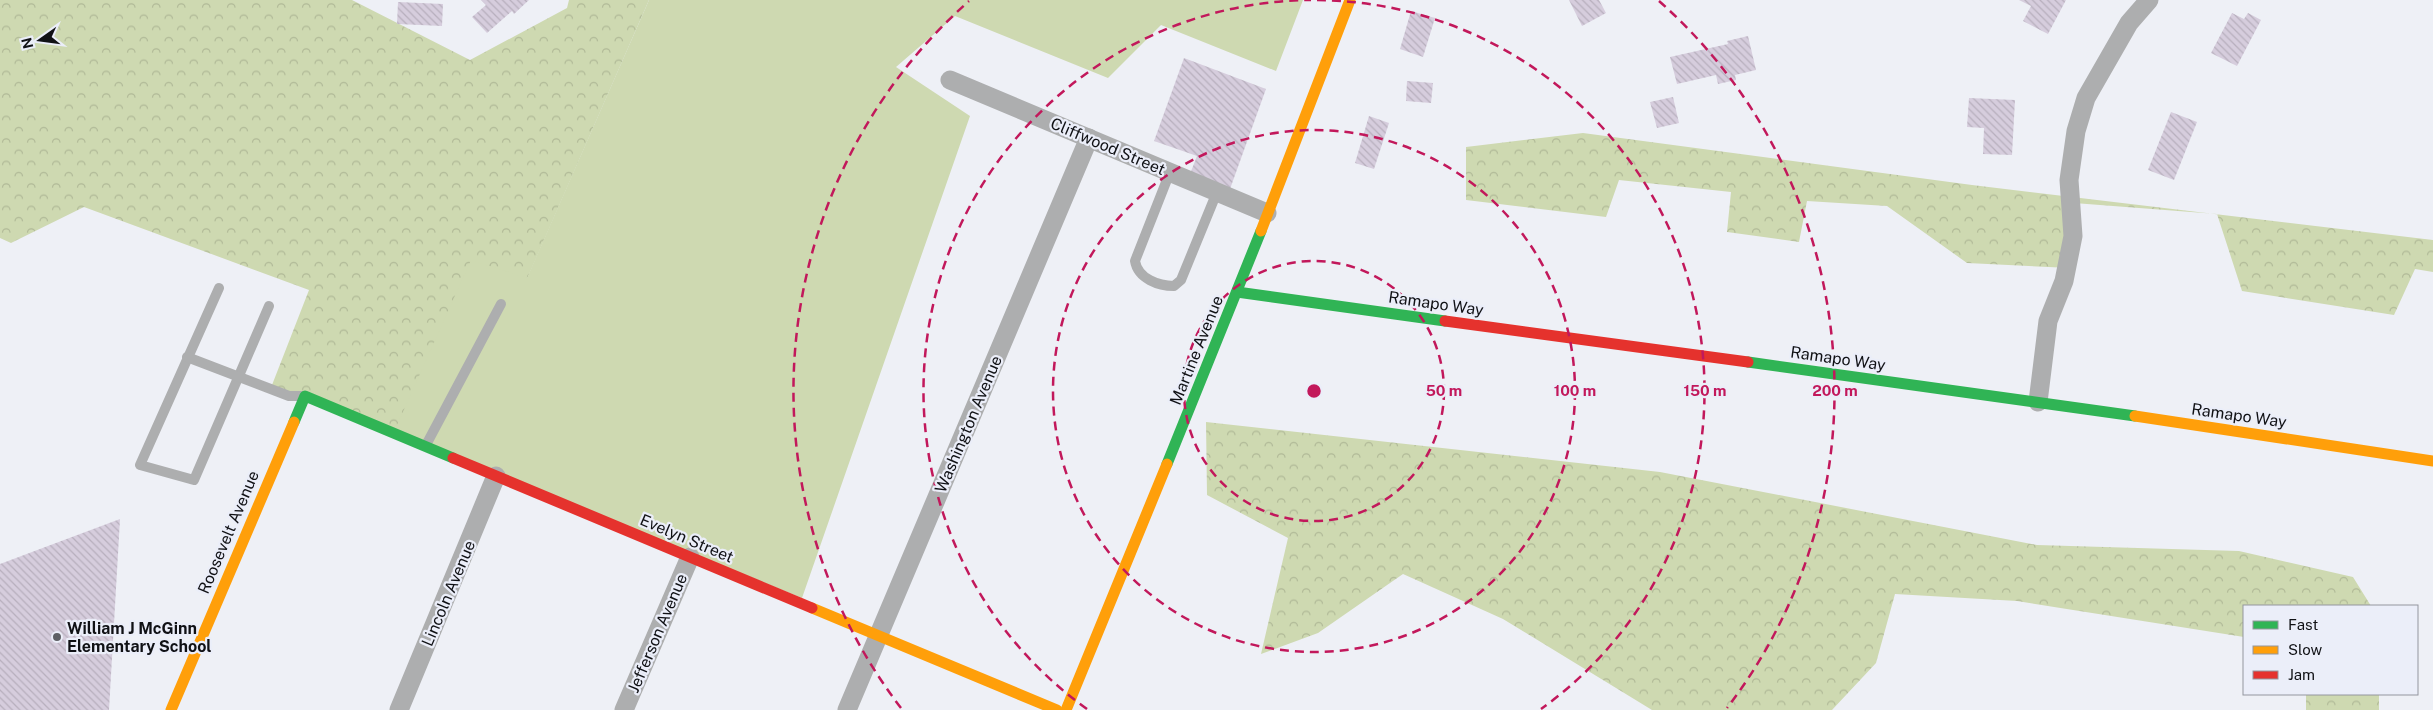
<svg xmlns="http://www.w3.org/2000/svg" width="2433" height="710" font-family="'Public Sans',sans-serif">
<defs>
<pattern id="forest-crowns" width="20" height="18" patternUnits="userSpaceOnUse" patternTransform="scale(1.25)"><rect width="20" height="18" fill="#ced9b1"/><path d="M2 6a3 3 0 1 1 6 0M12 15a3 3 0 1 1 6 0" fill="none" stroke="#b0b997"/></pattern>
<pattern id="building-back-hatch" width="6" height="6" patternUnits="userSpaceOnUse" patternTransform="scale(1.25)"><rect width="6" height="6" fill="#d6cddd"/><path d="M-1 5l2 2M0 0l6 6M5-1l2 2" fill="none" stroke="#b7afbd"/></pattern>
</defs>
<rect width="100%" height="100%" fill="#eef0f6"/>
<g fill="url(#forest-crowns)">
<polygon points="0,0 352,0 470,60 567,8 569,0 649,0 527,279 394,432 272,385 309,290 84,207 11,243 0,238"/>
<polygon points="1583,133 1972,185 2433,240 2433,272 2415,269 2394,315 2242,291 2217,214 2074,203 2070,268 1967,263 1887,206 1807,201 1799,242 1727,232 1731,192 1619,180 1606,217 1466,200 1466,147"/>
<polygon points="1206,422 1660,472 2037,545 2239,551 2353,577 2371,606 2244,606 2244,637 2017,601 1895,594 1876,663 1832,710 1652,710 1503,619 1403,574 1318,633 1261,654 1288,538 1207,495"/>
<rect x="2306" y="694" width="73" height="16"/>
</g>
<polygon fill="#ced9b1" points="649,0 1303,0 1276,71 1161,25 1108,78 955,16 896,67 970,116 802,598 394,432 471,260 527,278"/>
<g fill="url(#building-back-hatch)">
<polygon points="481,0 529,0 514,14 512,11 487,33 472,17 486,5"/>
<polygon points="1569,0 1599,0 1606,13 1582,26"/>
<polygon points="2019,0 2066,0 2048,34 2023,21 2031,6"/>
<polygon points="398,2 443,4 442,26 397,24"/>
<polygon points="1411,11 1435,18 1423,57 1400,49"/>
<polygon points="2232,13 2244,19 2248,13 2261,20 2237,66 2211,53"/>
<polygon points="1748,36 1756,70 1735,75 1736,80 1718,84 1716,75 1677,84 1670,57 1728,44 1727,41"/>
<polygon points="1184,58 1266,89 1230,189 1190,174 1197,156 1154,141"/>
<polygon points="1407,81 1433,83 1431,103 1406,101"/>
<polygon points="1673,97 1679,123 1657,128 1650,102"/>
<polygon points="1969,98 2015,100 2012,155 1983,154 1984,128 1967,127"/>
<polygon points="2171,112 2197,122 2174,180 2148,170"/>
<polygon points="1369,116 1389,123 1374,169 1355,163"/>
<polygon points="120,519 109,710 0,710 0,564"/>
</g>
<g fill="none" stroke-linecap="round" stroke-linejoin="round">
<g stroke="#adaeaf" stroke-width="10">
<path d="M1170,172L1135,261C1138,279 1159,286 1174,286L1181,280L1217,192"/>
<polyline points="219,288 140,465 194,480 269,306"/>
<polyline points="187,357 289,396 302,396"/>
<polyline points="426,445 501,304"/>
</g>
<g stroke="#adaeaf" stroke-width="19">
<polyline points="950,80 1267,213"/>
<polyline points="2038,402 2048,321 2064,281 2073,236 2069,180 2076,131 2086,98 2129,23 2149,0"/>
<polyline points="399,710 496,476"/>
<polyline points="624,710 690,557"/>
<polyline points="847,710 1089,138"/>
</g>
<g stroke="#30b455" stroke-width="11">
<polyline points="1237,292 1445,321"/>
<polyline points="1748,362 2135,416"/>
<polyline points="294,422 305,396 453,458"/>
<polyline points="1167,464 1261,231"/>
</g>
<g stroke="#ff9f0a" stroke-width="11">
<polyline points="1261,231 1350,0"/>
<polyline points="2135,416 2433,461"/>
<polyline points="812,608 1057,710"/>
<polyline points="171,710 294,422"/>
<polyline points="1066,710 1167,464"/>
</g>
<g stroke="#e5322d" stroke-width="11">
<polyline points="1445,321 1748,362"/>
<polyline points="453,458 812,608"/>
</g>
</g>
<g fill="none" stroke="#c2185b" stroke-width="2.5" stroke-dasharray="9 6">
<circle cx="1314" cy="391" r="130"/>
<circle cx="1314" cy="391" r="261"/>
<path d="M1087 709A391 391 0 0 1 1311 0M1317 0A391 391 0 0 1 1541 709"/>
<path d="M901 708A521 521 0 0 1 969 1M1659 1A521 521 0 0 1 1727 708"/>
</g>
<circle fill="#5e5f64" stroke="#ebeef9" stroke-width="2" cx="57" cy="637" r="5"/>
<g text-anchor="middle" stroke-width="4.5" stroke-linejoin="round" paint-order="stroke">
<g font-size="16" fill="#101115" stroke="#ebeef9">
<text transform="translate(1108 146) rotate(23)" y="6">Cliffwood Street</text>
<text transform="translate(1436 303) rotate(8)" y="6">Ramapo Way</text>
<text transform="translate(1196 350) rotate(-68)" y="6">Martine Avenue</text>
<text transform="translate(1838 358) rotate(8)" y="6">Ramapo Way</text>
<text transform="translate(2239 415) rotate(8)" y="6">Ramapo Way</text>
<text transform="translate(968 424) rotate(-67)" y="6">Washington Avenue</text>
<text transform="translate(228 532) rotate(-67)" y="6">Roosevelt Avenue</text>
<text transform="translate(687 538) rotate(23)" y="6">Evelyn Street</text>
<text transform="translate(448 593) rotate(-67)" y="6">Lincoln Avenue</text>
<text transform="translate(657 633) rotate(-67)" y="6">Jefferson Avenue</text>
</g>
<g font-size="16" font-weight="bold" fill="#101115" stroke="#ebeef9" text-anchor="start">
<text x="67" y="634">William J McGinn<tspan x="67" dy="18">Elementary School</tspan></text>
</g>
</g>
<circle cx="1314" cy="391" r="8" fill="#c2185b" stroke="#ebeef9" stroke-width="2.5"/>
<g font-size="15" text-anchor="middle" font-weight="bold" fill="#c2185b" stroke="#ebeef9" stroke-width="4.5" stroke-linejoin="round" paint-order="stroke">
<text x="1444" y="396">50 m</text>
<text x="1575" y="396">100 m</text>
<text x="1705" y="396">150 m</text>
<text x="1835" y="396">200 m</text>
</g>
<rect x="2243" y="605" width="175" height="90" fill="#ebeef9" stroke="#93969e"/>
<rect x="2253" y="621" width="25" height="8" fill="#30b455" stroke="#93969e"/>
<text x="2288" y="630" font-size="15" fill="#101115">Fast</text>
<rect x="2253" y="646" width="25" height="8" fill="#ff9f0a" stroke="#93969e"/>
<text x="2288" y="655" font-size="15" fill="#101115">Slow</text>
<rect x="2253" y="671" width="25" height="8" fill="#e5322d" stroke="#93969e"/>
<text x="2288" y="680" font-size="15" fill="#101115">Jam</text>
<g transform="translate(40 40) rotate(256)" stroke="#ebeef9" stroke-width="4" paint-order="stroke">
<path d="M0-4L9 19L0 12L-9 19Z" fill="#101115"/>
<text y="-8" font-size="14" font-weight="bold" text-anchor="middle" fill="#101115">N</text>
</g>
</svg>
